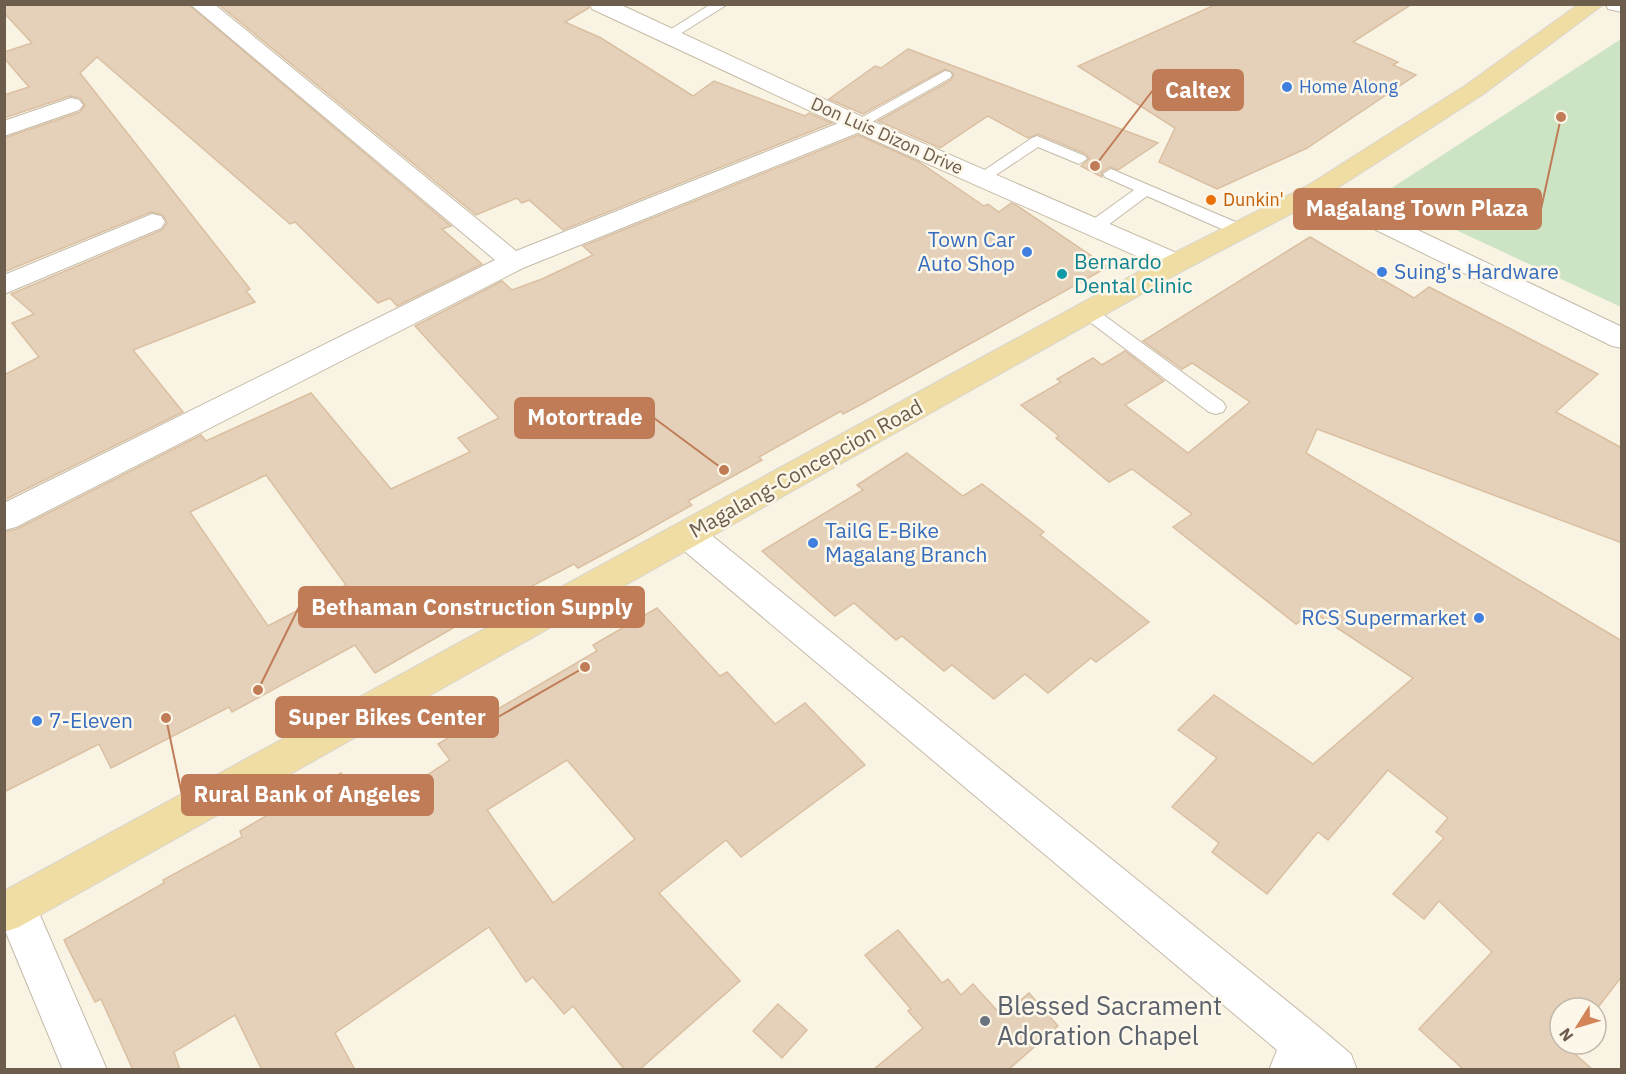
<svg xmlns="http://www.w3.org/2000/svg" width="1626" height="1074" font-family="'IBM Plex Sans',sans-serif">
<rect width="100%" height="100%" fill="#f9f3e3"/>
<polygon fill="#cde4c4" points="1621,39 1621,307 1381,195"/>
<g fill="#e5d1ba" stroke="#dabfa1" stroke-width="1.5" fill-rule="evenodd">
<polygon points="4,4 188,4 451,226 442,229 482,264 397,306 390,298 378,303 295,222 290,224 97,57 80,73 250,289 246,291 255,302 133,350 183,412 4,500 4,375 39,357 12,323 34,314 11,294 162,230 167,223 163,215 151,212 4,272 4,138 80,112 85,105 80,98 70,96 4,118 4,95 29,87 4,58 4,52 32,43 4,13"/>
<polygon points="218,4 588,4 589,8 565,22 601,38 693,96 714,81 805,116 809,113 832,123 563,230 529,200 522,203 517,198 476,215"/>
<polygon points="1217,4 1412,4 1353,42 1398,62 1393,65 1416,75 1307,148 1217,189 1159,162 1175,128 1078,66"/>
<polygon points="908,49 1012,88 1158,143 1118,170 1110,167 1102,172 1102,177 1081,166 1089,159 1086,154 1038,134 1028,138 988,116 940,148 878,121 951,80 954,74 945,69 863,114 829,99 875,66 881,68"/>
<path d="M858,135L919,162L984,206L988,204L999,212L1011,203L1016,205L1108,267L860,405L843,414L841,411L759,457L762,460L688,501L692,505L628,541L578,568L574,564L460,624L375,673L355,645L232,712L229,707L111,768L99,744L4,792V532L17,529L201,435L206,441L311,393L391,489L470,452L458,438L499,418L415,326L502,281L512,290L542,279L593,255L583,246ZM266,475L346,585L268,626L190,512Z"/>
<polygon points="1310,237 1414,298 1429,287 1598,374 1556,412 1622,448 1622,543 1317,429 1306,453 1622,641 1622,976 1596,1010 1560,1008 1560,1044 1570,1044 1567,1047 1593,1070 1463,1069 1419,1029 1492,952 1439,901 1424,919 1393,894 1444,838 1436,832 1448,818 1388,770 1328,840 1318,832 1267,894 1212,852 1219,843 1172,807 1217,758 1178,730 1214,695 1313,764 1413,678 1313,612 1296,624 1173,527 1192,514 1132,469 1109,482 1056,438 1059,436 1021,405 1061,382 1057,379 1093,358 1102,365 1125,351 1164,381 1125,405 1188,453 1250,402 1192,363 1182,369 1143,341"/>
<polygon points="907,453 963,496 982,484 1044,532 1040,535 1149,622 1096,662 1091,658 1048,693 1025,674 994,699 952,665 944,671 902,636 896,640 854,603 835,616 762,551 863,490 857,485"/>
<path d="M657,608L720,676L727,672L775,724L805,703L865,765L741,857L726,840L659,893L740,981L639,1070H625L573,1006L564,1014L533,977L526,982L489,927L335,1033L355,1070H262L235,1015L174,1052L180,1070H133L101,999L95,1002L64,940L164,883L163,880L242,837L240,831L341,773L367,815L450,760L438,744L597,651L593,645ZM567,760L635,839L553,903L487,810Z"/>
<polygon points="898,930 942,983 948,979 961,995 973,984 1002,1016 1029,993 1058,1026 1008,1070 873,1070 923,1028 908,1011 911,1009 865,955"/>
<polygon points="778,1004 807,1030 782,1058 753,1031"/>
</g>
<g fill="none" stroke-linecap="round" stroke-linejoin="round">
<defs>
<g id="lane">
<polygon points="711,4 728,4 672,39 667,40 660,36"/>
<polygon points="945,71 950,72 952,75 950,78 863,127 858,129 850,124"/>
<polygon points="1037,136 1085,156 1087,159 1079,164 1038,147 987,181 975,181 973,178 1032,138"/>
<polygon points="1111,169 1245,226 1247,230 1239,235 1233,234 1147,196 1100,231 1088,231 1086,227 1088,223 1134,190 1105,177 1103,174"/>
<polygon points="1088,306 1094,308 1223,402 1226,407 1223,412 1216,414 1209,412 1082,316 1079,312 1082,308"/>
</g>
<g id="street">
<polygon points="190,4 214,4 516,251 849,119 858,117 867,119 870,124 867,129 523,268 16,527 4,530 4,503 495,260"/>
<polygon points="71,98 79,100 83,105 79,110 4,136 4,121"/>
<polygon points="1316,183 1325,186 1622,327 1622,348 1612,346 1307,196 1303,191 1307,186"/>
<polygon points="152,214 161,216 165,222 161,228 4,294 4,275"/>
<polygon points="688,523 700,526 1319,1027 1351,1054 1357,1070 1269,1070 1277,1050 676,544 672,535 676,526"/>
<polygon points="16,887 30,892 107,1070 63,1070 4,928 4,891"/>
</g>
<g id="secondary">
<polygon points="590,4 619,4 867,119 1186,257 1190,263 1186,269 1176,271 1166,269 849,129 592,9"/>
<polygon points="1606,4 1622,4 1622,12 1608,9"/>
</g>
<polygon id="primary" points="1579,4 1604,4 1482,95 1325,196 1186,269 19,927 4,932 4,891 1166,257 1307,186 1466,85"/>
</defs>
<use href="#lane" stroke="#c5baa9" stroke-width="2"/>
<use href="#street" stroke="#c5baa9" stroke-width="2"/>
<use href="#secondary" stroke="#c8bba7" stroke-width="2"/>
<use href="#primary" stroke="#d9d5d1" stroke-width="2"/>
<use href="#lane" fill="#fff" fill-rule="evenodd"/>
<use href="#street" fill="#fff" fill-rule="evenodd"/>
<use href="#secondary" fill="#fff" fill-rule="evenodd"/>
<use href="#primary" fill="#efdda4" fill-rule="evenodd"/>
</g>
<g fill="#3f7fe0" stroke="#fcf7e9" stroke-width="2">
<circle cx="1287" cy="87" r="6"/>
<circle cx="1027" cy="252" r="6"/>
<circle cx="1382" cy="272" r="6"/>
<circle cx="813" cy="543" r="6"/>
<circle cx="1479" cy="618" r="6"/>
<circle cx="37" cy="721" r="6"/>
</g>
<circle fill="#e8710a" stroke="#fcf7e9" stroke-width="2" cx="1211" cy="200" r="6"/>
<circle fill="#0f9aa8" stroke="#fcf7e9" stroke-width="2" cx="1062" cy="274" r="6"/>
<circle fill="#6b7280" stroke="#fcf7e9" stroke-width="2" cx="985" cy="1021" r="6"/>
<g text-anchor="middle" stroke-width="5" stroke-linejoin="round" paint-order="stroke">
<g font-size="18" fill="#366cbe" stroke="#fcf7e9" text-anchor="start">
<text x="1299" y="93">Home Along</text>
</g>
<g font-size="18" fill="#6d5d4d" stroke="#fcf7e9">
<text transform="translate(887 136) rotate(24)" y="6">Don Luis Dizon Drive</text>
</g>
<g font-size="18" fill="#c56008" stroke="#fcf7e9" text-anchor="start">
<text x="1223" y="206">Dunkin'</text>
</g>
<g font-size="21" fill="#366cbe" stroke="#fcf7e9" text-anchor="start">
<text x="1015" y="247" text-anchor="end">Town Car<tspan x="1015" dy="24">Auto Shop</tspan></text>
<text x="1394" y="279">Suing's Hardware</text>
<text x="825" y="538">TailG E-Bike<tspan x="825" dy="24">Magalang Branch</tspan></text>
<text x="1467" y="625" text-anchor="end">RCS Supermarket</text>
<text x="49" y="728">7-Eleven</text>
</g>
<g font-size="21" fill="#0d838f" stroke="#fcf7e9" text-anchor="start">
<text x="1074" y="269">Bernardo<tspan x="1074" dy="24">Dental Clinic</tspan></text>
</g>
<g font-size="21" fill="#6d5d4d" stroke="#fcf7e9">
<text transform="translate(806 469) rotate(-29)" y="7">Magalang-Concepcion Road</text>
</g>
<g font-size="26" fill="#5b616d" stroke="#fcf7e9" text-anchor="start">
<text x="997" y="1015">Blessed Sacrament<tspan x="997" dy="30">Adoration Chapel</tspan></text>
</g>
</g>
<path fill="none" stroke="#bf7c56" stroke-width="2" d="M1095 166L1153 90M1561 117L1541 209M724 470L654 418M258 690L299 607M585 667L498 717M166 718L182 795"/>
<g fill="#bf7c56" stroke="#fcf7e9" stroke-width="2">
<circle cx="1095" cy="166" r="6"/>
<circle cx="1561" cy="117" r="6"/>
<circle cx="724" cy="470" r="6"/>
<circle cx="258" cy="690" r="6"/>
<circle cx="585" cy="667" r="6"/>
<circle cx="166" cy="718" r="6"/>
</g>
<g fill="#bf7c56" stroke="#bf7c56" stroke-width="2">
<rect x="1153" y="70" width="90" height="40" rx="6"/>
<rect x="1294" y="189" width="247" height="40" rx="6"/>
<rect x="515" y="398" width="139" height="40" rx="6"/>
<rect x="299" y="587" width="345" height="40" rx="6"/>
<rect x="276" y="697" width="222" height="40" rx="6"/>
<rect x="182" y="775" width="251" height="40" rx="6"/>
</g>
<g font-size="22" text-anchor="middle" font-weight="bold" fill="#fff">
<text x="1198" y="98">Caltex</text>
<text x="1417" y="216">Magalang Town Plaza</text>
<text x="585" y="425">Motortrade</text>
<text x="472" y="615">Bethaman Construction Supply</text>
<text x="387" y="725">Super Bikes Center</text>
<text x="307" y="802">Rural Bank of Angeles</text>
</g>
<rect width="1626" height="1074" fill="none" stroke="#6d5d4d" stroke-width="12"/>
<g transform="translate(1578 1026) rotate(233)"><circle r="28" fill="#fcf7e9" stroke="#c3b9ab" stroke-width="1.5"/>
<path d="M0-4.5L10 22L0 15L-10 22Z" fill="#d38458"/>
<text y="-9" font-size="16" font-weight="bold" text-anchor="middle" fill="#6d5d4d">N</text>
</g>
</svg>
